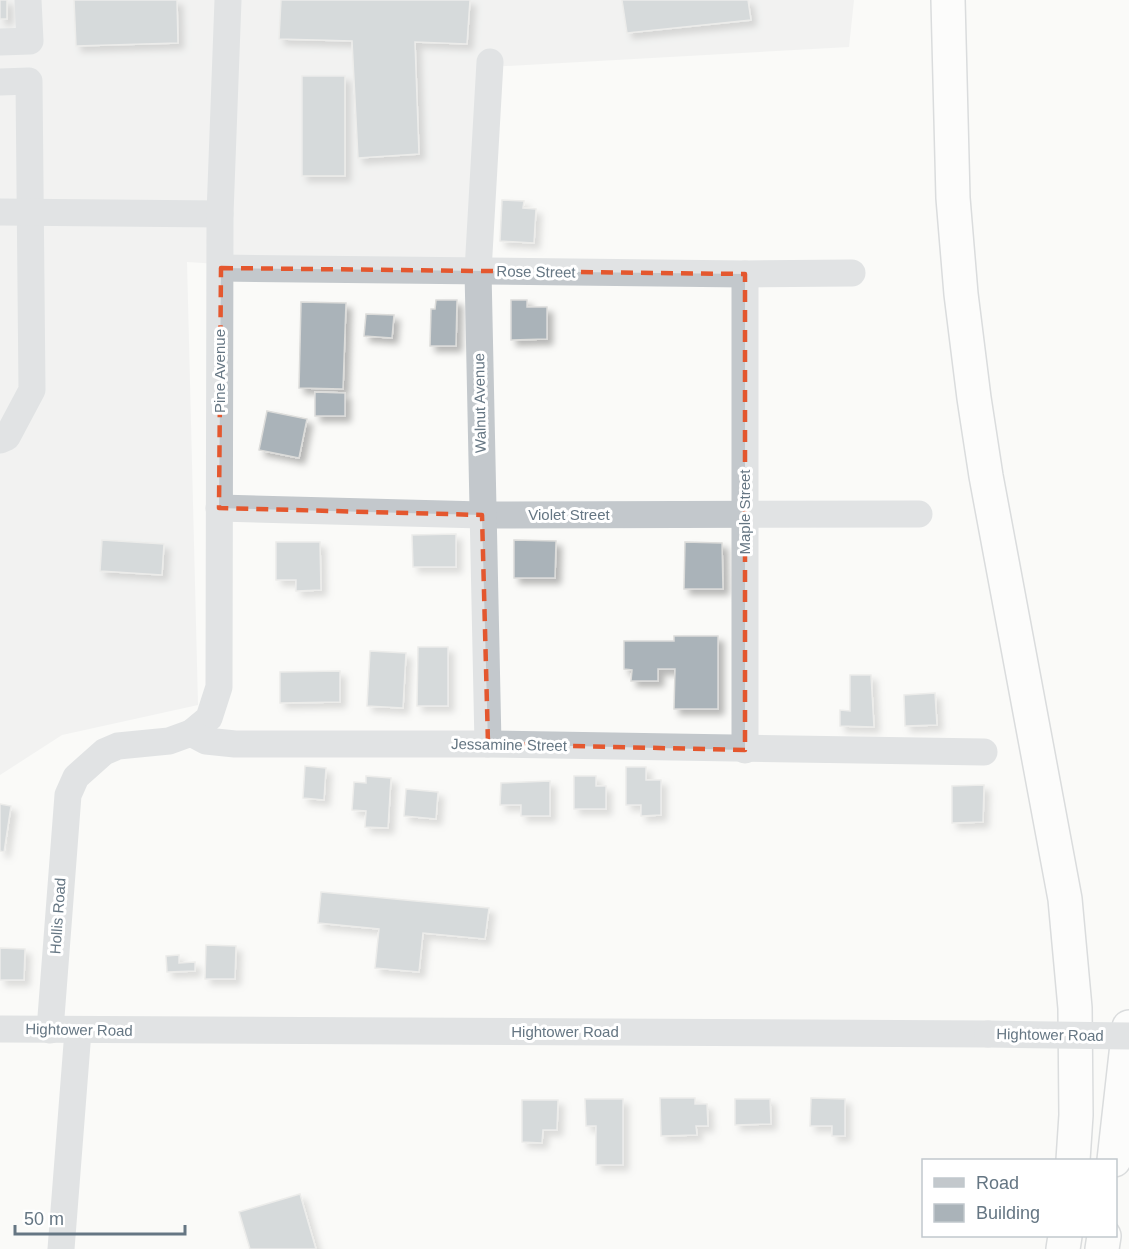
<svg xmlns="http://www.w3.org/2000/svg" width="1129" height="1249" font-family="Helvetica,sans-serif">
<defs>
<filter id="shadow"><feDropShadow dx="5.5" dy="5.5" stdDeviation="3" flood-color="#0004"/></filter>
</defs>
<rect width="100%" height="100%" fill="#fafaf8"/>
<polygon fill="#e8e9e9" points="0,0 854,0 849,47 489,67 492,281 187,262 198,705 62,735 0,775"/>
<g fill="#aab3b9" stroke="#dcdcda" stroke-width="1.5" filter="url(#shadow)">
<rect x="0" y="0" width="7" height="19"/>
<polygon points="74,0 177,0 178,43 76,46"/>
<polygon points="281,0 470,0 467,44 415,42 419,154 358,158 352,41 279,39"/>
<polygon points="622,0 748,0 751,20 627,33"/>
<rect x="302" y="76" width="43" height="100"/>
<polygon points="502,200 524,201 523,208 536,209 534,243 500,241"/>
<polygon points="436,300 457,300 456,346 430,346 431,309 435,309"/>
<polygon points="511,300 527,300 527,307 547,307 547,339 511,340"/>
<polygon points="301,302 346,303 343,389 299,388"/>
<polygon points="366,314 394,315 392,338 364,336"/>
<polygon points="315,392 345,393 345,416 315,416"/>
<polygon points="267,411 307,419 299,458 259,450"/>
<polygon points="456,534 456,567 413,567 412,535"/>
<polygon points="102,540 164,544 162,575 100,571"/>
<polygon points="514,540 556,541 555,578 514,578"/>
<polygon points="276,542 320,542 321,590 296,591 296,580 276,580"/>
<polygon points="685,542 722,543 723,589 684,589"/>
<polygon points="674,636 718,636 718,709 674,709 675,669 658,669 658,681 631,681 632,670 624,669 624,641 674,641"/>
<polygon points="418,647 448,647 448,706 417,706"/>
<polygon points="370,651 406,653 403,708 367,706"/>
<polygon points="340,671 340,702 280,703 280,672"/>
<polygon points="850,675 871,675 874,727 840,726 840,710 850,711"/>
<polygon points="935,693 937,725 905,726 904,695"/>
<polygon points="305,766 326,768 324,800 303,798"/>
<polygon points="626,767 646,767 646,780 661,780 661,815 641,816 641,805 626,805"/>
<polygon points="366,776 391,778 388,828 365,827 366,811 352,810 354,782 366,783"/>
<polygon points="574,776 596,776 596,786 606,786 606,809 574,809"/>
<polygon points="550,781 550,816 521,816 521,805 500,805 501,783"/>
<polygon points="984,785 983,822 952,823 952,786"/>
<polygon points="406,789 438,792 436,819 404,816"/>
<polygon points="0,804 11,806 4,852 0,851"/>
<polygon points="321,892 489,908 485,939 423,933 419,972 375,968 379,929 318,923"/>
<polygon points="206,945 236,946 235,979 205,979"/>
<polygon points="0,948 25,949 24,980 0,980"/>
<polygon points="179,955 179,963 195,962 195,971 167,972 166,956"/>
<polygon points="660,1098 695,1098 695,1104 707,1104 708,1126 696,1126 697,1135 661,1136"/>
<polygon points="811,1098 845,1099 845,1136 832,1136 832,1126 810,1126"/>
<polygon points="585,1099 623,1099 623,1165 596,1165 596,1126 586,1126"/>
<polygon points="735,1099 770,1099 771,1124 735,1125"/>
<polygon points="522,1100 558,1100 557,1130 543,1130 542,1143 522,1142"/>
<polygon points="300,1194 316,1249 250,1249 239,1212"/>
</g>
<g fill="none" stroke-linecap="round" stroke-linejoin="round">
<defs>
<g id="highway">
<polyline points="948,0 953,198 961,294 974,398 986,476 1065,899 1075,1008 1076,1115 1073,1160"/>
<polyline points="1114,1160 1129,1027"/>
<polyline points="1063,1249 1065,1236"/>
<polyline points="1102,1249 1104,1236"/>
</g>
</defs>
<use href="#highway" stroke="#b4b9bd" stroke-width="36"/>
<g stroke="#c3c8cc" stroke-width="27">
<polyline points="0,42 30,41 28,0"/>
<polyline points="0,82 29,81 32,390 7,437 0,440"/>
<polyline points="0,212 220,214"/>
<polyline points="221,268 745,274 852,273"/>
<polyline points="219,508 482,515 919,514"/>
<polyline points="191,733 209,718 219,687 220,214 228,0"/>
<polyline points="488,744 478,271 490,62"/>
<polyline points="745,750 745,274"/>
<polyline points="0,1029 988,1034"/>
<polyline points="50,1030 68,795 76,777 104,752 118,746 169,741 191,733 206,741 235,744 488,744 984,752"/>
<polyline points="61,1249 78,1031"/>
</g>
<use href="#highway" stroke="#fff" stroke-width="33"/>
<polyline stroke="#c3c8cc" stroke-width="27" points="988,1034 1129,1036"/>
</g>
<path d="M0 0H1129V1249H0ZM221,268L745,274V750L488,744L482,515L219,508Z" fill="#fafaf8" fill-opacity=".55" fill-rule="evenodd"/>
<path fill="none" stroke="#e4572e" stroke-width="4.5" stroke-dasharray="12 8" stroke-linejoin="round" d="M221,268L745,274V750L488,744L482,515L219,508Z"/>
<g text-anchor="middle" stroke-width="6" stroke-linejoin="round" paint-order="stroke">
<g font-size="15" fill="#657683" stroke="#fff">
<text transform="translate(536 272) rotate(1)" y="5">Rose Street</text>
<text transform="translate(220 371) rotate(-90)" y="5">Pine Avenue</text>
<text transform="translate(480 403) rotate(-91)" y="5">Walnut Avenue</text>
<text transform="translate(745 512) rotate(-90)" y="5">Maple Street</text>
<text x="569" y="520">Violet Street</text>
<text transform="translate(509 745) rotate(1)" y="5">Jessamine Street</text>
<text transform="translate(58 916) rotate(-86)" y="5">Hollis Road</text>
<text transform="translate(79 1030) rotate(1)" y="5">Hightower Road</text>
<text x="565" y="1037">Hightower Road</text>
<text transform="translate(1050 1035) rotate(1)" y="5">Hightower Road</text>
</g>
</g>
<rect x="922" y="1159" width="195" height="78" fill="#ffffff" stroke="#c1c8cd" stroke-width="1.5"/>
<rect x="934" y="1178" width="30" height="9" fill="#c3c8cc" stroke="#c1c8cd" stroke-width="1.5"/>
<text x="976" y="1189" font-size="18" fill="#657683">Road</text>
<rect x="934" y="1204" width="30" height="18" fill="#aab3b9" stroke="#c1c8cd" stroke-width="1.5"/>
<text x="976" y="1219" font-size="18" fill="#657683">Building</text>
<path d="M15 1225v9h170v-9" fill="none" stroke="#657683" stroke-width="3"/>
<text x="24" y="1225" font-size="18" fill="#657683" stroke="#ffffff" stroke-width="4.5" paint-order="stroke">50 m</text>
</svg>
